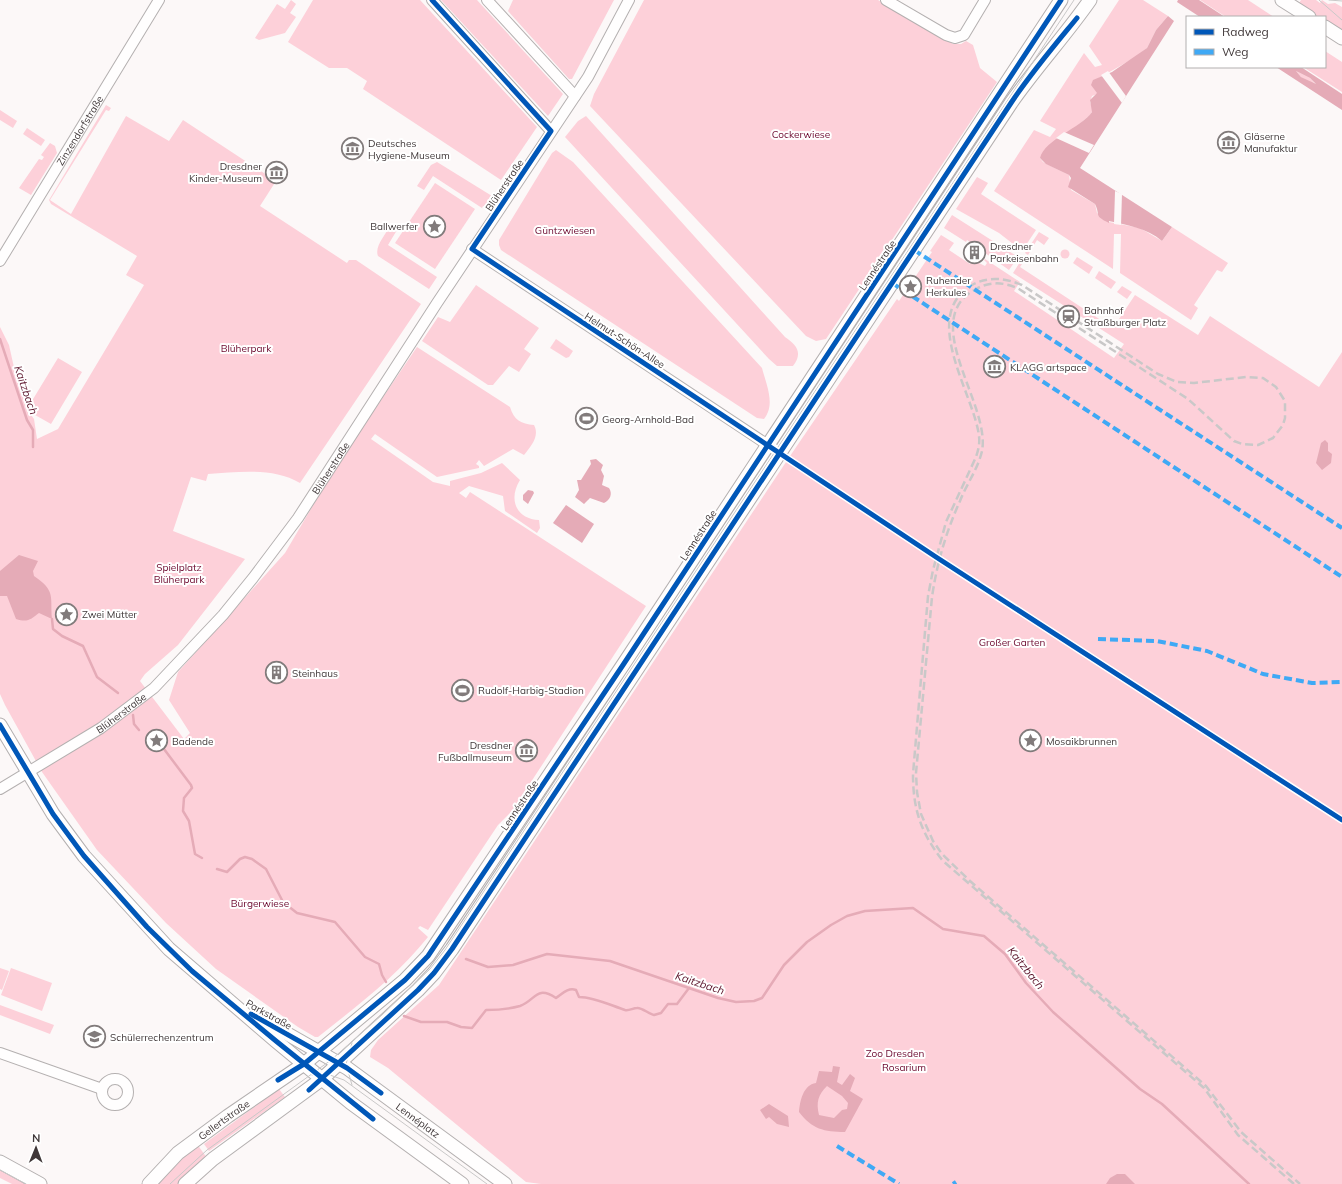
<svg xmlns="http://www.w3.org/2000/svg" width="1342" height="1184" font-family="Mulish,sans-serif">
<rect width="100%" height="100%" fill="#fcf8f8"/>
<g fill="#fdd0d9">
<polygon points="291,0 296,4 290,13 296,17 285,33 259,40 255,38 277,4 285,9"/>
<polygon points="313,0 420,0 537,127 501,180 363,89 367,81 347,68 329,68 288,42"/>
<polygon points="441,0 477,0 563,94 548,116"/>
<polygon points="513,0 614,0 572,79 569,79 508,11"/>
<polygon points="644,0 878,0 953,44 961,44 966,41 973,45 980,68 997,82 826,339 816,341 806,336 590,106 594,94"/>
<polygon points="1119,0 1143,0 1168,16 1156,30 1147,48 1134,58 1099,78 1097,94 1092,96 1090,102 1093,110 1090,115 1040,158 1043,162 1069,175 1071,190 1095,204 1097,213 1109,222 1140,228 1162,241 1172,227 1228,263 1222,272 1217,270 1194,305 1198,308 1191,320 1120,273 1121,234 1114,234 1113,269 994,191 1034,130 1050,137 1056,129 1040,121 1084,53 1095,67 1102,65 1089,46"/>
<polygon points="1200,0 1248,0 1274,17 1226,17"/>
<polygon points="1301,0 1316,0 1320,3 1322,0 1328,4 1335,3 1342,7 1342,33 1325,22 1325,17 1318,17 1298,5"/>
<polygon points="1325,51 1342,62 1342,92 1303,67 1325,67"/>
<polygon points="1296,71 1310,78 1316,85 1301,77"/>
<path d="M106,105L111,108L109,111L106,110L50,200L71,214L126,116L169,141L183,120L276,181L260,206L347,263L349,260H356L421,304L300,483C273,467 238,472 208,474L206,481L191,477L173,531L245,559L178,645L145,674L140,681L184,739L190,733L169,700L178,672L285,553L335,468L417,347L510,407C514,420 521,424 534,425C540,436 531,446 524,455L513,449L484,466L479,460L476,464L479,466V468L437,477L375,434L371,439L433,482L450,486V481L481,473L502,463L520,480C508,499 516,519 539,520L540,528L537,533L505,511L503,496L469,486L459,493L466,498L470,492L646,606L512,811L498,825L428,930L420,926L418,928L428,937C397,976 357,1006 318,1037H315L298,1027L216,969L166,923L97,850L42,772L5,705L0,694V327L9,345L15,372L25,389L27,409L58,358L82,372L51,424L28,411L34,419L37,439L58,429L144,285L126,275L137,256L51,204L49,200Z"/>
<polygon points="0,110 17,121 13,128 0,120"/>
<path d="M586,116L785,337C797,345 803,353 793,366H777L769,359L565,137L578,121Z"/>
<polygon points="27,128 45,140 41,146 23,134"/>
<polygon points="50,143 55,146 57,153 31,195 19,188 39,159 42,160 44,157 41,155"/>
<path d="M556,150L573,162L762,368C766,384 776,404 764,419L757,418L501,250L499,245V240L552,153Z"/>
<polygon points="437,162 492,196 485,207 483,206 482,208 433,176 424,190 417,186 431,165"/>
<polygon points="977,177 988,183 981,194 1036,230 1022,251 999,233 956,209"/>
<polygon points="435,183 475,209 435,269 395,243"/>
<polygon points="952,215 1018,257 1009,270 967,240 966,242 944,228"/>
<path d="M390,226L397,230L388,245L437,277L429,289L378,256C374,247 386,234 390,226Z"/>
<polygon points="1039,232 1049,238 1044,245 1037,240 1028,255 1025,253"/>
<polygon points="941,235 954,243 949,250 970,264 973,260 985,266 987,263 984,260 985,259 1020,282 1014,291 1114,358 1124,344 1013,273 1022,259 1024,261 1020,267 1113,328 1135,295 1198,335 1210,316 1319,387 1342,352 1342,1184 541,1184 526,1182 388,1068 370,1057 371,1050 378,1040 439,985 788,459 897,299 899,301 932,252 930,251"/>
<circle cx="1065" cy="254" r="4.5"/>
<polygon points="1077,257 1093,267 1089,274 1073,263"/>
<polygon points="1099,271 1116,282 1111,289 1095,278"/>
<polygon points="476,285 539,328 524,349 531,354 519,372 509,366 493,385 488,385 422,341 438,317 450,322"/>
<polygon points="1122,286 1132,292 1127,299 1117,292"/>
<polygon points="556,339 573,351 569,357 566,358 550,348"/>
<polygon points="0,968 9,971 2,990 0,989"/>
<polygon points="11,968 52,983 42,1011 1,995"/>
<polygon points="0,1005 54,1025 50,1034 0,1015"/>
<polygon points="279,1089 285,1097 209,1151 204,1144"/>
<polygon points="197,1144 207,1158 178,1184 155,1184"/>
<polygon points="0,1168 30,1184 12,1184 0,1178"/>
</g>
<g fill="#e5abb7" fill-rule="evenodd">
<polygon points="1178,0 1199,0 1225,17 1200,17 1177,2"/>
<path d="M1168,16L1174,21L1080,168L1172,227L1162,241C1147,228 1127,225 1109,221V223C1093,215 1101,216 1095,204L1068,187L1071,178L1069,175L1046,164L1040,158C1045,139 1081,128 1092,112L1090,100L1097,93L1091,85L1093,80L1112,72L1147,48L1156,30Z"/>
<path d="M1276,67H1301L1342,94V110ZM1296,71L1310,78L1316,84L1301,77Z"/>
<polygon points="1325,440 1328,443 1328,451 1332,454 1331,463 1322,470 1316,463 1321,443"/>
<path d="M596,459L603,465L601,470L604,476L602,485L609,488C613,494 610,500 604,503L590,498L584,504L575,497L579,490L577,480H581L591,464L590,460Z"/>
<polygon points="528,490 533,491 534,493 528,504 523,500 523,495"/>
<polygon points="566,505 594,524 582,543 553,523"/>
<path d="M19,555L38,561L33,571L34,576C56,591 50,596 52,619L39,613C31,619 28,623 16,619L7,596H0V571Z"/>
<path d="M833,1066L840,1067L837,1082L842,1085L850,1074L855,1078L850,1091L863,1099L845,1132C824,1132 812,1129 799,1112C800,1101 803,1085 816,1083L819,1071L832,1072ZM827,1086L842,1096L848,1103L847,1109L842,1110L834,1118L819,1115C816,1102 818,1095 827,1086Z"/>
<polygon points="769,1104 788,1116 789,1127 777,1124 769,1117 766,1119 760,1110"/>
<polygon points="1117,1174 1125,1174 1135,1184 1106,1184 1110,1178"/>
</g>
<g fill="#fcf8f8">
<polygon points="1108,71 1126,96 1122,103 1101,75"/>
<polygon points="1064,132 1094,145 1089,153 1056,138"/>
<polygon points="1115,191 1122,194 1121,225 1114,224"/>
</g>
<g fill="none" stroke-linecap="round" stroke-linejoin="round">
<g stroke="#e5abb7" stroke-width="2.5">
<polyline points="0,339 27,420 33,430 33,447"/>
<polyline points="52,619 53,629 62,636 83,646 97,677 118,693"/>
<polyline points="133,715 134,724 139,730"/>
<polyline points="164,749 191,785 192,788 184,798 183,811 189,821 195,854 202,858"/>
<polyline points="217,869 227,872 240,859 245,857 252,859 266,869 283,902 297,913 335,922 365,957 379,964 382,975 386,982"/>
<polyline points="466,959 488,967 513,965 547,954 610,961 718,998 736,1002 754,1001 762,998 784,965 807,942 831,925 847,916 865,911 913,908 943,929 984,936 1005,954 1026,983 1053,1012 1140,1089 1162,1104 1249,1184"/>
<path d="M404,1016L421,1022H447L461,1027L472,1028L486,1010C498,1010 509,1009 520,1006C536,1000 536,985 556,998C562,994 568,987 576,990L579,997C594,997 610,1005 625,1010C629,1011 633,1008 637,1008C641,1007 649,1014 654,1015L661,1013L668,1004H677L689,988"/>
</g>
<defs>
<g id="minor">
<polyline points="432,0 551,131"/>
<polyline points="487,0 575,96"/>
<polyline points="886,0 946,35 955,38 964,35 985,0"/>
<polyline points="472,249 780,453"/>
<path id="s1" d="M0,261L159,0"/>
<path id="s2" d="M0,789L101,728L154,688L223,615L253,578L298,518L437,303L588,77L629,0"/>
<polyline points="0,1053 102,1089"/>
<circle cx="115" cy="1092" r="13"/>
</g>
<g id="secondary">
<polyline points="1282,0 1309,17"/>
<polyline points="1325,27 1342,38"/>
<polyline points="0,725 53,814 84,856 169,949 276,1041 351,1103 462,1184"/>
<path id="s3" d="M256,1016L347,1068L505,1184"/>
<polyline points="0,1162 40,1184"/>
<path id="s4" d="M149,1184L178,1153L228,1116L304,1064L405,980L428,956L623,665L1061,0"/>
<path d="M185,1184L213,1159L322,1079L418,990L434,973L452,949L1011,103C1036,67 1065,36 1090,0"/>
</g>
</defs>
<use href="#minor" stroke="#b4b0b0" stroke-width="12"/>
<use href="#secondary" stroke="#b4b0b0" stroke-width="15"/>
<use href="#minor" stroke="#fffefe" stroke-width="10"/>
<use href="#secondary" stroke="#fffefe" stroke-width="13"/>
<g stroke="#c9c8c8" stroke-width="1">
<polyline points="1319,0 1342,20"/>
<polyline points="1329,0 1342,1"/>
<polyline points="352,1043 346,1064 352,1085"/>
<polyline points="312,1075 327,1074 344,1080 487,1184"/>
<polyline points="0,1170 26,1184"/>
<polyline points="170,1184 207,1150 331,1060 382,1015 430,969 445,950 1074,0"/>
</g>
<path stroke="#c9c8c8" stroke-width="2.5" stroke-dasharray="8 4" stroke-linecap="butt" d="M1294,1184L1238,1135L1204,1088L943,861C921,833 913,810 913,774L928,596L933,570L946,522L976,457C978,451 980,444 979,436C974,394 919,316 972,285C988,276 1005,278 1022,285L1158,374L1177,382L1194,383L1246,377L1263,378L1276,387L1285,401V418L1283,425L1273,438L1258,445L1242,444L1234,441L1188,399L1019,289C1005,282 990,281 976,289C917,320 991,404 982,451C978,469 966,485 960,501C946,532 937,563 932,597L916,773L917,792L921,814L933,841L942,854L970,881L1206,1086L1241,1132L1300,1184"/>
<g stroke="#3fa9f5" stroke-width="4" stroke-dasharray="8 4" stroke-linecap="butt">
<polyline points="914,250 1342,528"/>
<polyline points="892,283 1342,577"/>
<polyline points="1098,639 1157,641 1207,651 1263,674 1312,683 1342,682"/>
<polyline points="837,1146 899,1184"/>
<polyline points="953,1184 956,1182"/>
</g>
<defs>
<g id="cycleway">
<polyline points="432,0 551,131 472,249 936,557 1342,820"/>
<polyline points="0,725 53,814 84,856 147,927 192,971 276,1041 373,1119"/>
<polyline points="251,1014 347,1068 381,1093"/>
<polyline points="278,1080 304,1064 405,980 428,956 623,665 1061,0"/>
<path d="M309,1090L418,990L434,973L452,949L1011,103C1031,73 1054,46 1077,18"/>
</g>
</defs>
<use href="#cycleway" stroke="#fff" stroke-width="8"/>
<use href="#cycleway" stroke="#0057b8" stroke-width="5"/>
</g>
<defs>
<symbol id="museum-ring" viewBox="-11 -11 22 22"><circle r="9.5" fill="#fff" stroke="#817b7b" stroke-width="1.5"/><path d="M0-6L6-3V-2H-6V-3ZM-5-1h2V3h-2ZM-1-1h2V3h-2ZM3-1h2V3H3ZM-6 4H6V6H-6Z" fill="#817b7b"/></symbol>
<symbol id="sight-ring" viewBox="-11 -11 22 22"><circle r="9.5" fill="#fff" stroke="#817b7b" stroke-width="1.5"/><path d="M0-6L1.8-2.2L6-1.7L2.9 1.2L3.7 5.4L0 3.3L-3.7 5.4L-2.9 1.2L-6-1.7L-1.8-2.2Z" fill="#817b7b"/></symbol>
<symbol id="building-ring" viewBox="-11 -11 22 22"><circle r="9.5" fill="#fff" stroke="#817b7b" stroke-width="1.5"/><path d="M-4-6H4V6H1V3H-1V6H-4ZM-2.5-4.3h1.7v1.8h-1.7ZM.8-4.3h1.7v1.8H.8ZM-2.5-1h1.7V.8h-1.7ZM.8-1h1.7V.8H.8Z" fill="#817b7b"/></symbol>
<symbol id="station-ring" viewBox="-11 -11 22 22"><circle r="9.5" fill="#fff" stroke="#817b7b" stroke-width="1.5"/><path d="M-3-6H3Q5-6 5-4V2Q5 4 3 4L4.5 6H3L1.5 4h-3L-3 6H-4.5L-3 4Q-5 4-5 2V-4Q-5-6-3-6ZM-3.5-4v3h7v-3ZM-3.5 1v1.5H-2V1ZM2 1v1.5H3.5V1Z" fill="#817b7b"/></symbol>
<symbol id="stadium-ring" viewBox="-11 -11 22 22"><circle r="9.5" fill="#fff" stroke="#817b7b" stroke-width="1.5"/><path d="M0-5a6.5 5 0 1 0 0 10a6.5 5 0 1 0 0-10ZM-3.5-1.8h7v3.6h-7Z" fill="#817b7b"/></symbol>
<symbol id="school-ring" viewBox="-11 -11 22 22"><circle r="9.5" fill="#fff" stroke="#817b7b" stroke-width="1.5"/><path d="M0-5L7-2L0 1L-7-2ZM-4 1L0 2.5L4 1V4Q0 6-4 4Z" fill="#817b7b"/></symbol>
</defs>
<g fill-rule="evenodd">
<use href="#museum-ring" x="1216" y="130" width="25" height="25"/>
<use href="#museum-ring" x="340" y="136" width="25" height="25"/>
<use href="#museum-ring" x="264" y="160" width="25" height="25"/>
<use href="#sight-ring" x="422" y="214" width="25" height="25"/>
<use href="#building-ring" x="962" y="240" width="25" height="25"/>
<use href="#sight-ring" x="898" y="274" width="25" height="25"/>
<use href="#station-ring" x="1056" y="304" width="25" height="25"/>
<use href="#museum-ring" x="982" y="354" width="25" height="25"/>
<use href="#stadium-ring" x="574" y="406" width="25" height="25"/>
<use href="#sight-ring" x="54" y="602" width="25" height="25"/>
<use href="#building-ring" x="264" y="660" width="25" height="25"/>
<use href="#stadium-ring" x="450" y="678" width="25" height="25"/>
<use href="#sight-ring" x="144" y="728" width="25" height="25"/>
<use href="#sight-ring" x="1018" y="728" width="25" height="25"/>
<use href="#museum-ring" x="514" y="738" width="25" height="25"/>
<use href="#school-ring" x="82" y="1024" width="25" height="25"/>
</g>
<g text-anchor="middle" stroke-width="4" stroke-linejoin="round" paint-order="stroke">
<g font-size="10" fill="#3f3738" stroke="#fff">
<text dy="4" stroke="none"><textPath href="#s1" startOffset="153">Zinzendorfstraße</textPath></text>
<text transform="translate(504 185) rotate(-56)" y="4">Blüherstraße</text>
<text transform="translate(877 265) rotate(-56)" y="4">Lennéstraße</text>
<text transform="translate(625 340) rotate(33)" y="4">Helmut-Schön-Allee</text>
<text dy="4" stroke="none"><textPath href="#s2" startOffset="467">Blüherstraße</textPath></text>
<text transform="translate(698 535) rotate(-57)" y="4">Lennéstraße</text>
<text dy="4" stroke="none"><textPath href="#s2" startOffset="143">Blüherstraße</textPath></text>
<text transform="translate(519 805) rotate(-56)" y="4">Lennéstraße</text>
<text transform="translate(269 1014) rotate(29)" y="4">Parkstraße</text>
<text dy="4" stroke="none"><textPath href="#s4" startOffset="99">Gellertstraße</textPath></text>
<text dy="4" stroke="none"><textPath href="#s3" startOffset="193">Lennéplatz</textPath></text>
</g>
<g font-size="10" fill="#6b072d" stroke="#fff">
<text x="801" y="138">Cockerwiese</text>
<text x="565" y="234">Güntzwiesen</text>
<text x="246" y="352">Blüherpark</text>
<text x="179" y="571">Spielplatz<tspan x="179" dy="12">Blüherpark</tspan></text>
<text x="1012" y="646">Großer Garten</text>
<text x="260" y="907">Bürgerwiese</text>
<text x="895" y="1057">Zoo Dresden</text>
<text x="904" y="1071">Rosarium</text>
</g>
<g font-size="10" fill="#3f3738" stroke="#fff" text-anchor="start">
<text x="1244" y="140">Gläserne<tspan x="1244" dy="12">Manufaktur</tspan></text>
<text x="368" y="147">Deutsches<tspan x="368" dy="12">Hygiene-Museum</tspan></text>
<text x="262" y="170" text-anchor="end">Dresdner<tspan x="262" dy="12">Kinder-Museum</tspan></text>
<text x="418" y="230" text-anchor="end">Ballwerfer</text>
<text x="990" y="250">Dresdner<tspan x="990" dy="12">Parkeisenbahn</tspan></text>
<text x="926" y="284">Ruhender<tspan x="926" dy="12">Herkules</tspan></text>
<text x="1084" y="314">Bahnhof<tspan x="1084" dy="12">Straßburger Platz</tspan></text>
<text x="1010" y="371">KLAGG artspace</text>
<text x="602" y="423">Georg-Arnhold-Bad</text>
<text x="82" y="618">Zwei Mütter</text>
<text x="292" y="677">Steinhaus</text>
<text x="478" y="694">Rudolf-Harbig-Stadion</text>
<text x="172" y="745">Badende</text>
<text x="1046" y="745">Mosaikbrunnen</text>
<text x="512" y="749" text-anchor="end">Dresdner<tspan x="512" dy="12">Fußballmuseum</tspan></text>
<text x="110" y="1041">Schülerrechenzentrum</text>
</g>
<g font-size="11" font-style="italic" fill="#5a1229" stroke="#fff">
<text transform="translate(26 390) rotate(71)" y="4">Kaitzbach</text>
<text transform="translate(1026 968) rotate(51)" y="4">Kaitzbach</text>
<text transform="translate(700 983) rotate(18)" y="4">Kaitzbach</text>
</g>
</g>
<rect x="1186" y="16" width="140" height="52" fill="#ffffff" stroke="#b2afaf"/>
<rect x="1194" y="29" width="20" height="6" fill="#0057b8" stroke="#b2afaf"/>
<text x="1222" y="36" font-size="12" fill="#3f3738">Radweg</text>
<rect x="1194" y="49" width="20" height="6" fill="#3fa9f5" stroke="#b2afaf"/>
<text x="1222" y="56" font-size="12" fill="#3f3738">Weg</text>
<g transform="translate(36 1148) rotate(1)" stroke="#ffffff" stroke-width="3" paint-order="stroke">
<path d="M0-3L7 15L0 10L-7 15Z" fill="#3f3738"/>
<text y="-6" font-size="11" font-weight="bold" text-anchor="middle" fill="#3f3738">N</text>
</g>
</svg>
